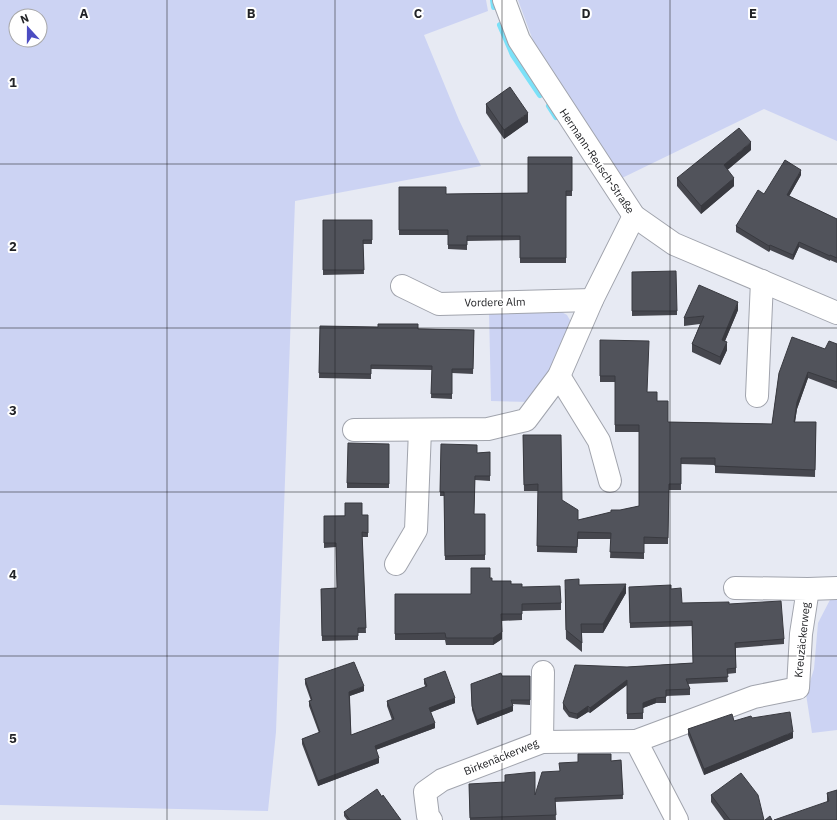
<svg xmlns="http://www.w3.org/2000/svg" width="837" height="820" font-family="'IBM Plex Sans',sans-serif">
<rect width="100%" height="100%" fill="#e7eaf3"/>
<g fill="#ccd3f3" fill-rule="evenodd">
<path d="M0,0H486L488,11L424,35L459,120L481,166L295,201L276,732L268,811L0,805ZM16,16H40V40H16Z"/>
<polygon points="518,0 837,0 837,141 764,109 622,178 538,54"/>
<polygon points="558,310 567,315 571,322 546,382 531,402 491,401 489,311"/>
<polygon points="832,596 837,596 837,730 812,733 806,694 814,669 818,623"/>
</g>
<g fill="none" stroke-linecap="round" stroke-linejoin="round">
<g stroke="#7be1f8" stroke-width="6">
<polyline points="493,0 494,7"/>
<polyline points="500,25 513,55 540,95"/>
<polyline points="549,106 556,117"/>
</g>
<defs>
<g id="minor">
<polyline points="504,0 519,40 634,216 674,244 837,313"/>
<polyline points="402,286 439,304 592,300"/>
<polyline points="559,376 599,441 610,481"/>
<polyline points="757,396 762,281"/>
<polyline points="354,430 488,429 526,420 559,376 592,300 634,216"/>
<polyline points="396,564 416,530 420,430"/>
<polyline points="808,589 837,588"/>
<polyline points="636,741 754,697 798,688 801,634 808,589 735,588"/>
<polyline points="542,742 636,741 677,820"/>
<polyline points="431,820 428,816 425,792 442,780 542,742 543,672"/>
</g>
</defs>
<use href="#minor" stroke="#a1a4ad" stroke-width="24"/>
<use href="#minor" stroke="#fff" stroke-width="22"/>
</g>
<g fill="#46474e">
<polygon points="486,104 528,122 504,139 486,113"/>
<polygon points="751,150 727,170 734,186 701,214 677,186 677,178"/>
<polygon points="572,157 572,196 566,196 566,263 520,263 520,240 467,241 467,250 448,249 448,235 399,235 399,187 446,194 528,193"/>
<polygon points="801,175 789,196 837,219 837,263 830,260 830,261 799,247 793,260 770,250 769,252 736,232 736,226 764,194"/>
<polygon points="323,220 372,220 372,244 363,244 364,274 323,275"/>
<polygon points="632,272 677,311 677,315 632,316"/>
<polygon points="738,310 725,341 727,350 720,365 692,352 692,344 700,324 684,326 684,318"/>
<polygon points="320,326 474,330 473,374 452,373 452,399 431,398 432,370 371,369 371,379 319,378"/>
<polygon points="600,340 647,392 657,401 668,422 772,424 779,373 837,344 837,389 808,378 797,409 795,422 816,422 815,477 715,473 715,465 681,464 681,490 669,490 668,544 644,544 644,559 610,558 611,539 578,539 577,553 537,552 538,491 524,491 523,435 562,500 578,520 639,506 639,432 615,432 615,382 600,382"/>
<polygon points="389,444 389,488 347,488 347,483"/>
<polygon points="441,444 477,453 490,452 490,481 475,480 474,514 485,514 485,560 445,560 444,496 440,496"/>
<polygon points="368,515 368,537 362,537 366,633 358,633 358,640 322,641 321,589 337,588 336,547 324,548 324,516"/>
<polygon points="490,578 492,581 511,584 522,587 561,603 561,610 522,611 522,620 501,621 502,639 493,645 446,645 445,640 395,640 395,594 471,594"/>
<polygon points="579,585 626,593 603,633 582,633 582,652 566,639 565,589"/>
<polygon points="629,587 671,589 682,603 729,604 784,639 784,644 736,648 736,673 727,674 728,682 688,684 690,689 690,695 666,696 666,703 656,703 643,708 643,719 627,719 627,685 590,713 588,712 577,719 569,717 563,709 563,703 627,667 693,663 692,626 630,628"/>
<polygon points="502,676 530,676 530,705 512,704 513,711 477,725 472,710 471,684"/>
<polygon points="305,679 364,691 350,696 351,735 392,720 387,706 387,701 426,687 424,684 424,679 455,703 431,712 435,728 376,750 379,763 318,786 302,744 302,739 319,733 309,706 309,701 311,701 305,684"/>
<polygon points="752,718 793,738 704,775 688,735 688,729 734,721"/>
<polygon points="621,760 623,799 555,802 556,820 470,820 469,784 535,795 559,771 611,761"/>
<polygon points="827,793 837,820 827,801"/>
<polygon points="711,795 764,820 724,820 711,802"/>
<polygon points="382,797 401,820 347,820 344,816 344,812"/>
</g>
<g fill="#393a40">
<polygon points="528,113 528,122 504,139 504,130"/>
<polygon points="751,142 751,150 724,173 724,165"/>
<polygon points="801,170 801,175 787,200 787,195"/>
<polygon points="734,178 734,186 701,214 701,206"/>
<polygon points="799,242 799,247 793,260 793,255"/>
<polygon points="770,245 770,250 769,252 769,246"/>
<polygon points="738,302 738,310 722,348 722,340"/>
<polygon points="727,342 727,350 720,365 720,357"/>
<polygon points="808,372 808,378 797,409 794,428 794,422 797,402"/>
<polygon points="626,584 626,593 603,633 603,624"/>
<polygon points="502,632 502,639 493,645 493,638"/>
<polygon points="627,680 627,685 590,713 590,708"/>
<polygon points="364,686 364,691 349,696 349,692"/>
<polygon points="455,698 455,703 429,713 429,708"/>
<polygon points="656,698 656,703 643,708 643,703"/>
<polygon points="513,706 513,711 477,725 477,720"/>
<polygon points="588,706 588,712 577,719 577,714"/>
<polygon points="435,723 435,728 375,750 375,746"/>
<polygon points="793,732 793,738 704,775 704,769"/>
<polygon points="379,758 379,763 318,786 318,781"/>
</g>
<g fill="#51535b" stroke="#393a40">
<polygon points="510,87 528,113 504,130 486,104"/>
<polygon points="739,128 751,142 724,165 734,178 701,206 677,178"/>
<polygon points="528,157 572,157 572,191 566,191 566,258 520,258 520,236 467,236 467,245 448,245 448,230 399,230 399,187 446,187 446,194 528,193"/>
<polygon points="785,160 801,170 787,195 837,219 837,258 830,255 830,256 799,242 793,255 770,245 769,246 736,226 758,190 764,194"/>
<polygon points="323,220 372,220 372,240 363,240 364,270 323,270"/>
<polygon points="676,271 677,311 632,311 632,272"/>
<polygon points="699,285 738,302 722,340 727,342 720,357 692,344 704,316 684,318"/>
<polygon points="378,324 418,324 418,329 474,330 473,369 452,369 452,394 431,394 432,366 371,365 371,374 319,373 320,326 378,327"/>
<polygon points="792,337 825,349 829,341 837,344 837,382 808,372 797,402 794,422 816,422 815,470 715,466 715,458 681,458 681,484 669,484 668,538 644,537 644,553 610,552 611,533 578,532 577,547 537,546 538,484 524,485 523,435 561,435 562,500 578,510 578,520 611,512 611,510 620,510 639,506 639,425 615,425 615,376 600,376 600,340 649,341 647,392 657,392 657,401 668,401 668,422 772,424 779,373"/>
<polygon points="348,443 389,444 389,484 347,483"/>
<polygon points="441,444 477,445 477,453 490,452 490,476 475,476 474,514 485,514 485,555 445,556 444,492 440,492"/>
<polygon points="345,503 362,503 362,515 368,515 368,533 362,532 366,628 358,628 358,636 322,636 321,589 337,588 336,543 324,543 324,516 345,516"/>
<polygon points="471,568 490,568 490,578 492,578 492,581 511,581 511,584 522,584 522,587 560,586 561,603 522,604 522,614 501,614 502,632 493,638 446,638 445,633 395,634 395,594 471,594"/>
<polygon points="579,579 579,585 626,584 603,624 581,624 582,643 566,630 565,580"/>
<polygon points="671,585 671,589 681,588 682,603 729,602 729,604 781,601 784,639 735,643 736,668 727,669 728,677 686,679 690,689 666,690 666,697 656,698 643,703 643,713 627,714 627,680 590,708 588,706 577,714 569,712 563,703 575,665 627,667 693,663 692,621 630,623 629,587"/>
<polygon points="354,662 364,686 349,692 351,735 394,719 387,701 427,686 424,679 445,671 455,698 429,708 435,723 375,746 379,758 318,781 302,739 320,732 309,701 312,700 305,679"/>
<polygon points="501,673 502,676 530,676 530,700 511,700 513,706 477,720 472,706 471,684"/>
<polygon points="790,712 793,732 704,769 688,729 732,714 734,721 751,716 752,718"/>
<polygon points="578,754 611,754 611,761 621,760 623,795 555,798 556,815 470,818 469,784 505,782 505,775 535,772 535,795 542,772 560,771 559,763 578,762"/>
<polygon points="741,773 758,795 764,820 730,820 711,795"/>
<polygon points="377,789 382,797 383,795 401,820 350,820 344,812"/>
<polygon points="837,790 837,820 774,820 829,801 827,793"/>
<polygon points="770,816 772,820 765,820"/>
</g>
<path fill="none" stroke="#222326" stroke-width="1" stroke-opacity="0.55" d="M167,0V820M335,0V820M502,0V820M670,0V820M0,164H837M0,328H837M0,492H837M0,656H837"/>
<g text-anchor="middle" stroke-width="4" stroke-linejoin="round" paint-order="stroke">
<g font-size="11" fill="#222326" stroke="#fff">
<text transform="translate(597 161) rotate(56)" y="4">Hermann-Reusch-Straße</text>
<text transform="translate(495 302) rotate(-1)" y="4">Vordere Alm</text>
<text transform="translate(802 640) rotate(-84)" y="4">Kreuzäckerweg</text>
<text transform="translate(501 757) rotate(-22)" y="4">Birkenäckerweg</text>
</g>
</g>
<g font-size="13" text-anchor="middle" font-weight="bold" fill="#222326" stroke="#fff" stroke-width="4" stroke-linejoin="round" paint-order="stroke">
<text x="84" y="18">A</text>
<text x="251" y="18">B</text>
<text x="418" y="18">C</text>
<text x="586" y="18">D</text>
<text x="753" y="18">E</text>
<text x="13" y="87">1</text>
<text x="13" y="251">2</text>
<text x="13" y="415">3</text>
<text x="13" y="579">4</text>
<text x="13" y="743">5</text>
</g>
<g transform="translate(28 28) rotate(339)"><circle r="19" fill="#ffffff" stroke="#a7a7a8"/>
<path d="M0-3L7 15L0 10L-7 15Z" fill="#4b4cc2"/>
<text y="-6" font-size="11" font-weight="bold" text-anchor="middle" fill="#222326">N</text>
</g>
</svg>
